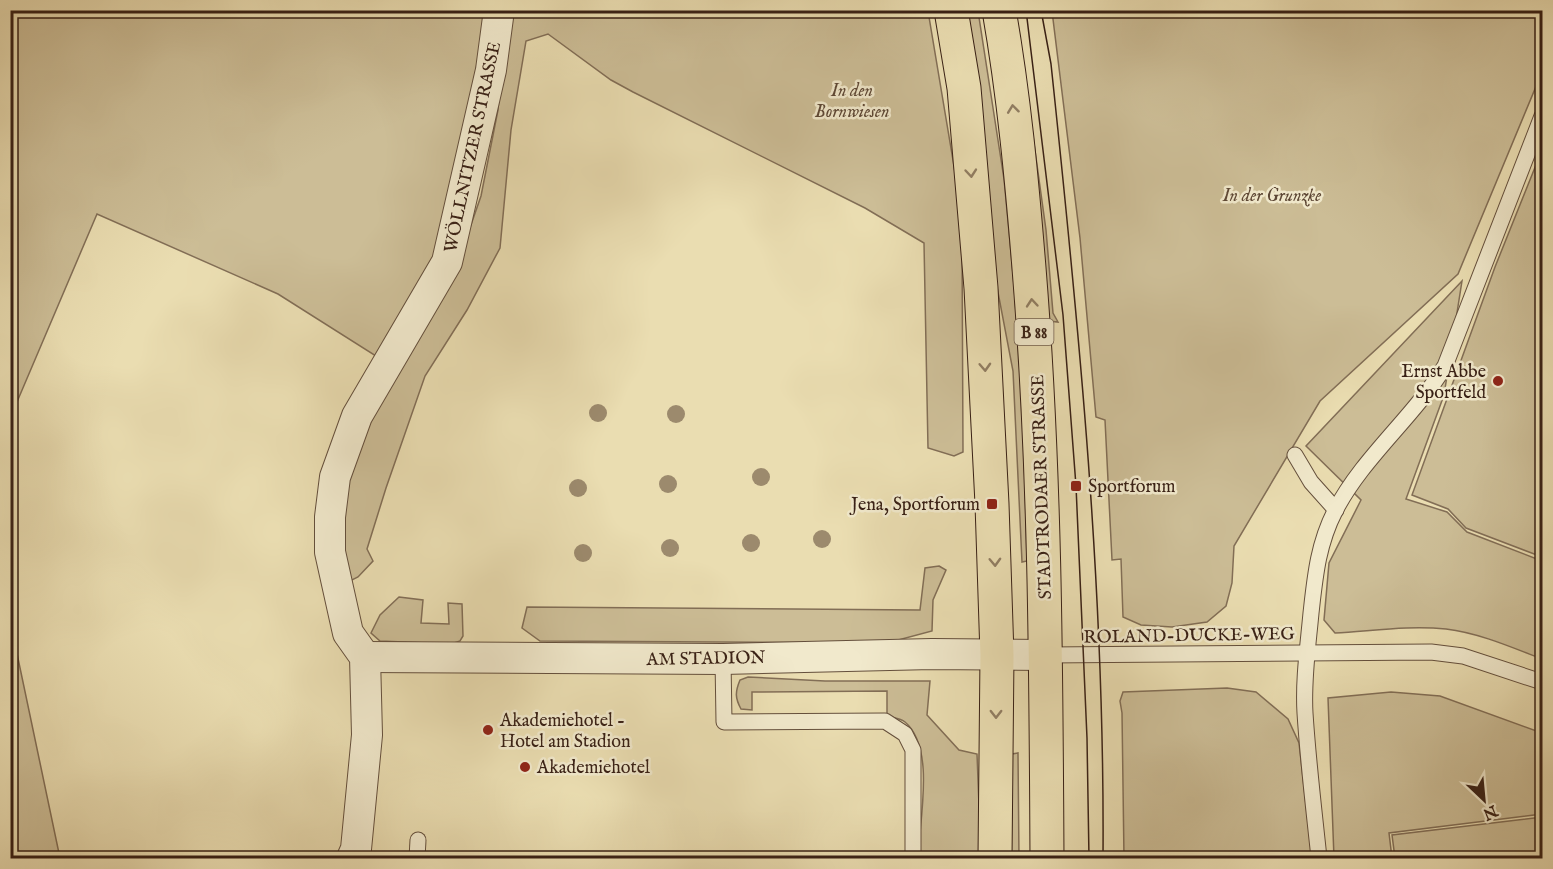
<svg xmlns="http://www.w3.org/2000/svg" width="1553" height="869" font-family="'IM FELL English',serif">
<rect width="100%" height="100%" fill="#eaddb1"/>
<filter id="stains"><feTurbulence type="fractalNoise" baseFrequency=".00333" numOctaves="4"/><feColorMatrix values="0 0 0 0 .2 0 0 0 0 .09 0 0 0 0 .02 0 0 0 .5 -.17"/></filter>
<radialGradient id="worn" r=".72"><stop offset=".6" stop-color="#630" stop-opacity="0"/><stop offset="1" stop-color="#630" stop-opacity=".3"/></radialGradient>
<g fill="#ccbd96" stroke="#826e56" stroke-width="1.5">
<polygon points="11,11 486,11 449,228 379,358 278,294 97,214 11,416"/>
<polygon points="506,11 928,11 966,238 962,240 963,452 954,456 928,448 924,243 865,208 633,92 611,80 548,34 526,41 511,130 500,248 467,310 425,376 386,488 367,549 373,561 358,577 348,582 340,537 351,458 457,265 481,196 498,110"/>
<polygon points="963,11 978,11 1004,179 1014,285 1023,412 1027,561 1022,562 1013,371 993,266"/>
<polygon points="1052,11 1542,11 1542,72 1458,274 1320,401 1234,546 1232,583 1226,606 1207,622 1172,627 1141,625 1123,617 1121,559 1112,560 1105,420 1096,417 1080,238"/>
<polygon points="1029,107 1046,230 1053,313 1058,322 1048,321"/>
<polygon points="1542,150 1542,557 1466,528 1448,509 1412,495 1495,267"/>
<path d="M1462,281L1444,395L1406,499L1447,512L1467,532L1542,561V659C1511,647 1479,633 1446,629C1409,625 1372,631 1335,633L1324,620L1329,563L1361,500L1306,446Z"/>
<polygon points="939,566 946,570 933,600 932,631 887,643 540,641 522,628 527,607 920,610 925,568"/>
<polygon points="399,597 423,600 421,623 449,624 448,603 462,604 463,636 460,641 451,644 380,641 371,633 380,615"/>
<polygon points="10,625 11,625 60,858 11,858"/>
<path d="M748,677L825,681H930L927,715L959,750L977,754L981,858H918C919,822 936,748 905,722C900,718 893,718 887,716V691L752,692V710L741,709C735,698 735,692 740,680Z"/>
<polygon points="1227,688 1256,692 1288,719 1299,743 1312,858 1124,858 1122,713 1120,701 1123,692"/>
<polygon points="1391,692 1440,696 1542,733 1542,814 1389,833 1392,858 1334,858 1328,698"/>
<polygon points="1018,753 1019,858 1011,858 1012,754"/>
<polygon points="1542,817 1542,858 1395,858 1392,835"/>
</g>
<g fill="none" stroke-linecap="round" stroke-linejoin="round">
<defs>
<g id="lane">
<polyline points="1295,455 1311,482 1336,510"/>
<polyline points="1046,655 1431,652 1463,656 1542,682"/>
<polyline points="723,659 724,722 885,721 905,734 913,750 913,858"/>
<polyline points="417,858 418,840"/>
<path d="M1319,858C1314,810 1308,761 1305,713C1303,680 1308,646 1311,613C1315,577 1318,544 1335,511C1363,457 1413,418 1445,366L1542,116"/>
</g>
<g id="street">
<polyline points="365,657 723,659 932,654 1046,655"/>
<polyline points="352,858 356,849 367,735 365,657 348,633 330,552 330,517 335,477 357,416 447,262 491,70 499,10"/>
</g>
<g id="primary">
<polyline points="951,10 964,88 981,288 992,504 997,655 995,858"/>
<path d="M999,10C1014,96 1022,182 1029,268C1045,465 1046,661 1047,858"/>
</g>
</defs>
<use href="#lane" stroke="#644f3c" stroke-width="17"/>
<use href="#street" stroke="#644f3c" stroke-width="32"/>
<use href="#primary" stroke="#382015" stroke-width="35"/>
<use href="#lane" stroke="#f1e9cc" stroke-width="15"/>
<use href="#street" stroke="#f1e9cc" stroke-width="30"/>
<use href="#primary" stroke="#eaddb1" stroke-width="33"/>
<g stroke="#382015" stroke-width="1.5">
<polyline points="1026,10 1063,315 1076,486 1087,738 1089,858"/>
<path d="M1041,10L1051,64C1079,328 1105,593 1103,858"/>
</g>
</g>
<g fill="#9c8a6d">
<circle cx="598" cy="413" r="9"/>
<circle cx="676" cy="414" r="9"/>
<circle cx="761" cy="477" r="9"/>
<circle cx="668" cy="484" r="9"/>
<circle cx="578" cy="488" r="9"/>
<circle cx="822" cy="539" r="9"/>
<circle cx="751" cy="543" r="9"/>
<circle cx="670" cy="548" r="9"/>
<circle cx="583" cy="553" r="9"/>
</g>
<defs><path id="oneway-chevron" d="M-2-3.5L2.5 0L-2 3.5" fill="none" stroke-width="1.6" stroke-linecap="round" stroke-linejoin="round" transform="scale(1.5)"/></defs>
<g stroke="#917e63">
<use href="#oneway-chevron" transform="translate(1013 109) rotate(-97)"/>
<use href="#oneway-chevron" transform="translate(971 173) rotate(85)"/>
<use href="#oneway-chevron" transform="translate(1032 303) rotate(-95)"/>
<use href="#oneway-chevron" transform="translate(985 367) rotate(87)"/>
<use href="#oneway-chevron" transform="translate(995 562) rotate(88)"/>
<use href="#oneway-chevron" transform="translate(996 714) rotate(90)"/>
</g>
<g fill="#8f2418" stroke="#f1e9cc" stroke-width="2">
<circle cx="1498" cy="381" r="6"/>
<rect x="1070" y="480" width="12" height="12" rx="3"/>
<rect x="986" y="498" width="12" height="12" rx="3"/>
<circle cx="488" cy="730" r="6"/>
<circle cx="525" cy="767" r="6"/>
</g>
<g text-anchor="middle" stroke-width="5" stroke-linejoin="round" paint-order="stroke">
<rect fill="#f1e9cc" stroke="#705c4c" stroke-width="1.5" x="1014.5" y="319" width="39" height="26" rx="4.5"/>
<g font-size="16" font-weight="bold" fill="#382015">
<text x="1034" y="338">B 88</text>
</g>
<g font-size="18" font-style="italic" fill="#5d4735" stroke="#f1e9cc">
<text x="852" y="96">In den<tspan x="852" dy="21">Bornwiesen</tspan></text>
<text x="1272" y="201">In der Grunzke</text>
</g>
<g font-size="18" fill="#382015" stroke="#f1e9cc">
<text transform="translate(472 147) rotate(-78)" y="6">WÖLLNITZER STRASSE</text>
<text transform="translate(1041 487) rotate(-92)" y="6">STADTRODAER STRASSE</text>
<text transform="translate(1189 635) rotate(-1)" y="6">ROLAND-DUCKE-WEG</text>
<text transform="translate(706 658) rotate(-1)" y="6">AM STADION</text>
</g>
<g font-size="18" fill="#382015" stroke="#f1e9cc" text-anchor="start">
<text x="1486" y="377" text-anchor="end">Ernst Abbe<tspan x="1486" dy="21">Sportfeld</tspan></text>
<text x="1088" y="492">Sportforum</text>
<text x="980" y="510" text-anchor="end">Jena, Sportforum</text>
<text x="500" y="726">Akademiehotel -<tspan x="500" dy="21">Hotel am Stadion</tspan></text>
<text x="537" y="773">Akademiehotel</text>
</g>
</g>
<rect width="1553" height="869" fill="none" stroke="#eaddb1" stroke-width="36"/>
<rect x="12" y="12" width="1529" height="845" fill="none" stroke="#382015" stroke-width="3"/>
<rect x="18" y="18" width="1517" height="833" fill="none" stroke="#382015" stroke-width="1.5"/>
<g transform="translate(1484 800) rotate(154)" stroke="#f1e9cc" stroke-width="4.5" paint-order="stroke">
<path d="M0-4.5L10 22L0 15L-10 22Z" fill="#382015"/>
<text y="-9" font-size="16" font-weight="bold" text-anchor="middle" fill="#382015">N</text>
</g>
<rect width="100%" height="100%" filter="url(#stains)"/>
<rect width="100%" height="100%" fill="url(#worn)"/>
</svg>
